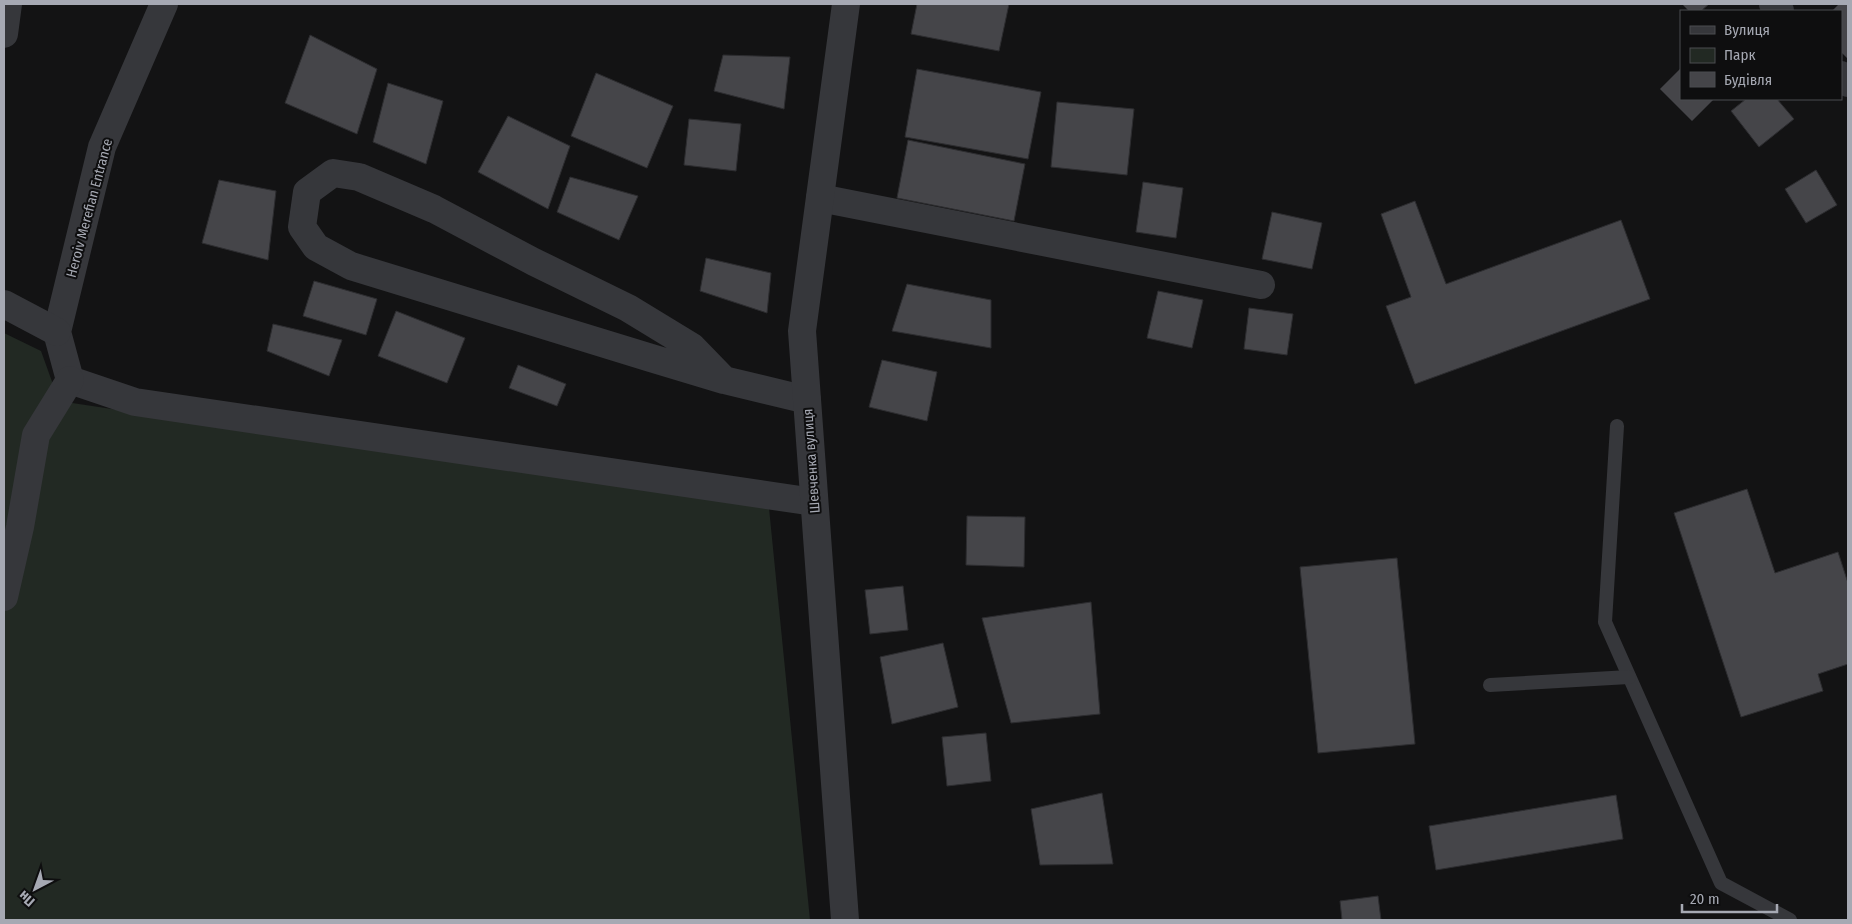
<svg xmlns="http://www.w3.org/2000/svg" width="1852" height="924" font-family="'Fira Sans Condensed',sans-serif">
<rect width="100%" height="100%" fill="#131314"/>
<polygon fill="#222923" points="4,333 41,351 59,401 769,508 810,920 4,920"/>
<g fill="#454549" stroke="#2d2d30">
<polygon points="917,4 1009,4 999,51 911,34"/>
<polygon points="1682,4 1709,4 1701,11 1689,11"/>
<polygon points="1839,4 1848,4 1848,59 1841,52 1841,11 1832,11"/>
<polygon points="310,35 377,69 357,134 285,103"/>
<polygon points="723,55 790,57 784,109 714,91"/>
<polygon points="1681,68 1681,99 1714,99 1692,121 1660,89"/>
<polygon points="917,69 1041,92 1028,159 905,137"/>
<polygon points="596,73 673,106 647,168 571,136"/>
<polygon points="388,83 443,101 426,164 373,142"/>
<polygon points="1746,99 1777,99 1794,119 1759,147 1731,111"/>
<polygon points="1057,102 1134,109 1127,175 1051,167"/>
<polygon points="508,116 570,146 548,209 478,172"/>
<polygon points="689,119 741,124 736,171 684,165"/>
<polygon points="908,140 1025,164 1014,221 897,198"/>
<polygon points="1816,170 1837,205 1806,223 1785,189"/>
<polygon points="570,177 638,196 619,240 557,212"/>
<polygon points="219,180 276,191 268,260 202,243"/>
<polygon points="1143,182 1183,188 1176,238 1136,232"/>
<polygon points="1415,201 1446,284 1621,220 1650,299 1415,384 1386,306 1411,297 1381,214"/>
<polygon points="1272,212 1322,223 1312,269 1262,259"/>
<polygon points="706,258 771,273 767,313 700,291"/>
<polygon points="314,281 377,299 366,335 303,316"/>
<polygon points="907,284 991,300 991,348 892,331"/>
<polygon points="1158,291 1203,300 1192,348 1147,338"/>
<polygon points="1249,308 1293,314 1287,355 1244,349"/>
<polygon points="396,311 465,338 447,383 378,356"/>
<polygon points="273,324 342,340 329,376 267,351"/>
<polygon points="882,360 937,372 927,421 869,407"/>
<polygon points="518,365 566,384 557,406 509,388"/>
<polygon points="1747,489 1775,573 1838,552 1848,583 1848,664 1818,674 1823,691 1741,717 1674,513"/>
<polygon points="967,516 1025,517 1024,567 966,565"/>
<polygon points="1397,558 1415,744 1318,753 1300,567"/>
<polygon points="903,586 908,630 870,634 865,590"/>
<polygon points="1091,602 1100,714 1011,723 982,618"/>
<polygon points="943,643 958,707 892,724 880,657"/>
<polygon points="986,733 991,781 947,786 942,737"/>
<polygon points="1102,793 1113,864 1040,865 1031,809"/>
<polygon points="1616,795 1623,839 1436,870 1429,826"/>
<polygon points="1378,896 1381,920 1342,920 1340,901"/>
</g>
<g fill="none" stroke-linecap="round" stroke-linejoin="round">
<g stroke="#36373b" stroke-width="14">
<polyline points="1617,426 1605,622 1721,883 1790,920"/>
<polyline points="1490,685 1629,677"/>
</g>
<g stroke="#36373b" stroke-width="28">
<polyline points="164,4 102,147 57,332 70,380 135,402 814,502"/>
<polyline points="1773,4 1780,11"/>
<polyline points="4,34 8,4"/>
<polyline points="1841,75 1848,83"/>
<polyline points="820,198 1261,285"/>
<polyline points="4,304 57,332"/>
<polyline points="724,380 692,347 628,308 534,262 434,209 359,177 333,173 307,192 302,227 316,247 351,266 651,358 724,380 807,400"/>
<polyline points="4,597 20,527 36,435 70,380"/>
<polyline points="845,920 802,331 846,4"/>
</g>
</g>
<g text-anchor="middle" stroke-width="4" stroke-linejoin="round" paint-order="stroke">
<g font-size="14" fill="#a6a9b3" stroke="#0e0e0f">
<text transform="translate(89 208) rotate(-75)" y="5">Heroiv Merefian Entrance</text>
<text transform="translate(811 461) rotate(-94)" y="5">Шевченка вулиця</text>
</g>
</g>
<rect width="1852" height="924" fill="none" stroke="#a6a9b3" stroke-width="10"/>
<rect x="1680" y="10" width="162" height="90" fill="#0e0e0f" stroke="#4b4c51"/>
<rect x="1690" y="26" width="25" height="8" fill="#36373b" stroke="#4b4c51"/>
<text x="1724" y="35" font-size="15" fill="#a6a9b3">Вулиця</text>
<rect x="1690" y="48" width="25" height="15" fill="#222923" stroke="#4b4c51"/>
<text x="1724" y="60" font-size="15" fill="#a6a9b3">Парк</text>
<rect x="1690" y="72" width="25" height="15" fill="#454549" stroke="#4b4c51"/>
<text x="1724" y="85" font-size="15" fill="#a6a9b3">Будівля</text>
<g transform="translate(35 889) rotate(221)" stroke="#0e0e0f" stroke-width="4" paint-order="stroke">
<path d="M0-4L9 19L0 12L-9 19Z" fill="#a6a9b3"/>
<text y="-8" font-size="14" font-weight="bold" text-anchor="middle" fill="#a6a9b3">Пн</text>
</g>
<path d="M1682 904v8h95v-8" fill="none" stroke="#a6a9b3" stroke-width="2.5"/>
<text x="1690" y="904" font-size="15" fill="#a6a9b3" stroke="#0e0e0f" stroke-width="4" paint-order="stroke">20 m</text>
</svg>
